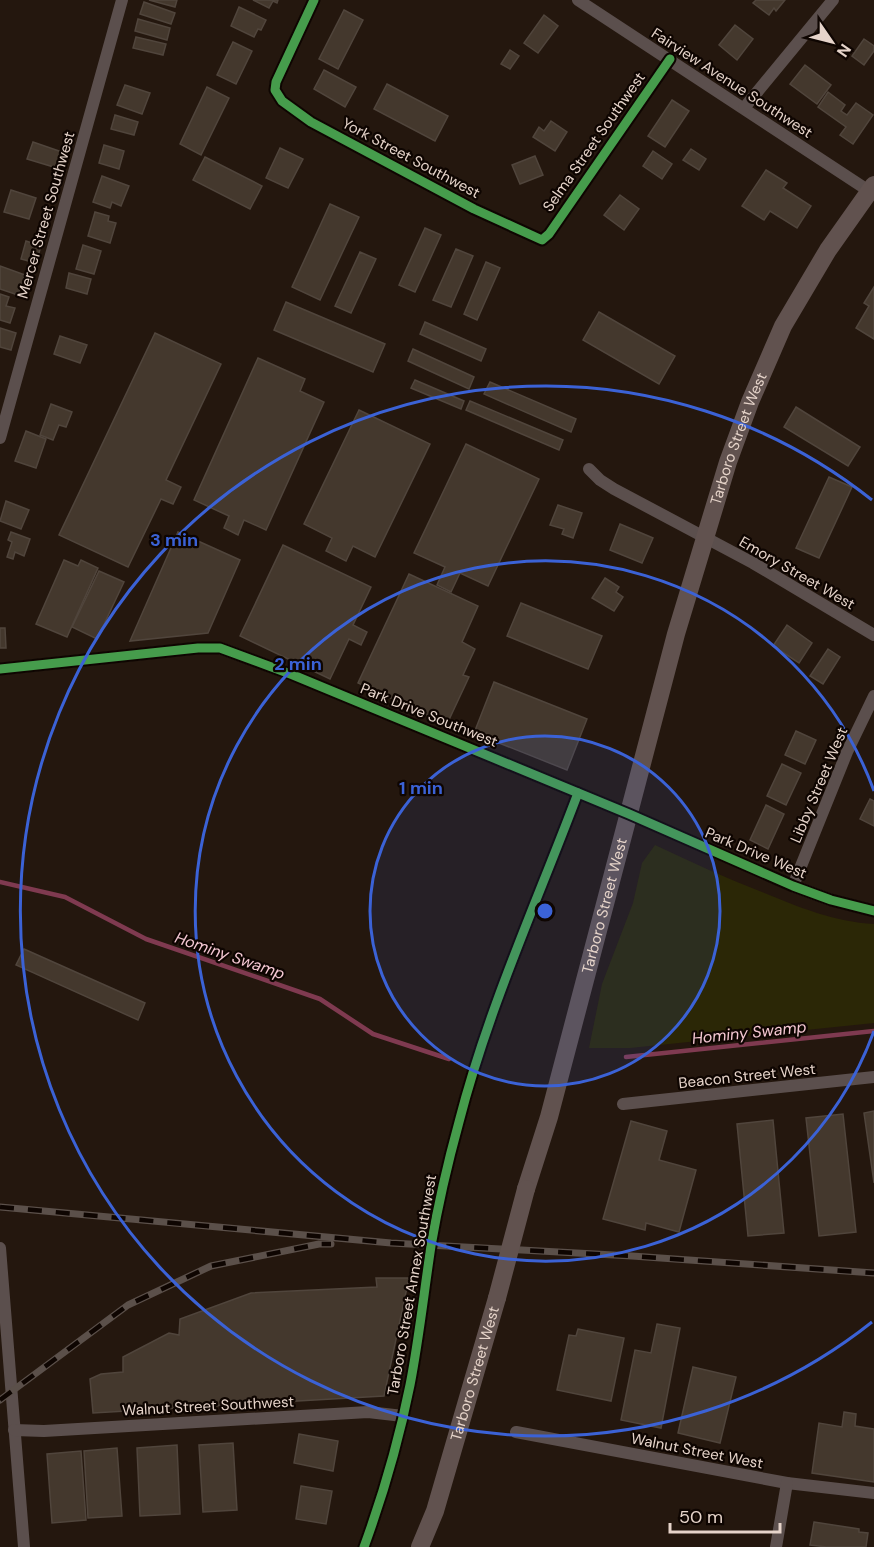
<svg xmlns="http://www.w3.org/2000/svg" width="874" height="1547" font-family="'DM Sans',sans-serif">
<rect width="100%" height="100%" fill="#24170e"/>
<path fill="#2b2706" d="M655,845C691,862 726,878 762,892C798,907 835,922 874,924V1023L630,1048H589L602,984L633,903L642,863Z"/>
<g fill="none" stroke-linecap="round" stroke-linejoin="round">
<g stroke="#7f3a50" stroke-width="4.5">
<polyline points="0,882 65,897 146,939 320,999 373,1034 449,1059"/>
<polyline points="626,1057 874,1031"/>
</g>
</g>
<g fill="#44382d" stroke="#50453c" stroke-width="1.5">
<polygon points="149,0 177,0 175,7"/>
<polygon points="253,0 278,0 277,3 273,1 269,8"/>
<polygon points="756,0 785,0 776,11 774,8 769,15 753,3"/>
<polygon points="144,2 175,13 171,24 140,14"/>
<polygon points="239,7 266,20 261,30 258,29 254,37 231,26"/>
<polygon points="344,10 363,20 338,69 319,59"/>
<polygon points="544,15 558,26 538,53 524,43"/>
<polygon points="138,19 170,28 167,40 135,31"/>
<polygon points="735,25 753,39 737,60 719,45"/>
<polygon points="136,37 166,44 163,55 133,48"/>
<polygon points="864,39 874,46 874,51 864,65 852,56"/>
<polygon points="233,42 252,51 236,84 217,75"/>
<polygon points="510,50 519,56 510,69 501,64"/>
<polygon points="805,65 831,85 817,104 790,84"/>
<polygon points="324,70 356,87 345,107 314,89"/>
<polygon points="387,84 448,116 435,141 374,109"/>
<polygon points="125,85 150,93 142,114 117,105"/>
<polygon points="207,87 229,98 201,155 180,144"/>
<polygon points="828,92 845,105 841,111 847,115 856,103 873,115 853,144 840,135 846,127 818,107"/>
<polygon points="672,100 689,111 665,147 648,136"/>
<polygon points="115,115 138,122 134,135 111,129"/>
<polygon points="551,121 567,132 555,151 533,137 539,127 544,131"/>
<polygon points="33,142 62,152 57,168 27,159"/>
<polygon points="104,145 124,151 119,169 99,163"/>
<polygon points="280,148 303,159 288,188 266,178"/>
<polygon points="691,149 706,159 699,170 683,160"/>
<polygon points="653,151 672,164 662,179 643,166"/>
<polygon points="535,156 543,175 520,184 512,165"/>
<polygon points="205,157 262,186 250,209 193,180"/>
<polygon points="766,170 787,183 783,188 811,206 797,228 770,211 764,220 742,206"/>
<polygon points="102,176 129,186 121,206 112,202 110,208 93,202"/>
<polygon points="11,190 36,198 29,219 4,212"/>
<polygon points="620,195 639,209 624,230 604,215"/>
<polygon points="330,204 359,217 320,300 292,287"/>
<polygon points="95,212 109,216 108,221 116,223 110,243 88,236"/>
<polygon points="425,228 441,235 415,292 399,285"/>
<polygon points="26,241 41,246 36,263 21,259"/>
<polygon points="83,245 101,251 94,274 76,269"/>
<polygon points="456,249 473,256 451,307 433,300"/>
<polygon points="360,252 376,259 351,313 335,306"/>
<polygon points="486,262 500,268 477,320 464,314"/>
<polygon points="0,266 25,275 18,295 0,289"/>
<polygon points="69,273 91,279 87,294 66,288"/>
<polygon points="874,287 874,339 856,328 869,306 864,303"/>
<polygon points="0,294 9,297 6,306 15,308 10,323 0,320"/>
<polygon points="286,302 385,344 373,372 274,330"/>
<polygon points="599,312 675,356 659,384 583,340"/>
<polygon points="425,322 486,349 481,361 420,334"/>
<polygon points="0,328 16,333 11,350 0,347"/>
<polygon points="155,333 221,364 166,480 181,487 173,504 161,499 128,567 59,535"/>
<polygon points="60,336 87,345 80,363 54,354"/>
<polygon points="413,349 474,377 469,389 408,361"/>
<polygon points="258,358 305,379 300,391 324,402 266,530 244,520 238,535 224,528 229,516 194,500"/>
<polygon points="415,380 464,401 461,409 411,388"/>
<polygon points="490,382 576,419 571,432 484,394"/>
<polygon points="470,401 563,440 559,450 466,410"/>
<polygon points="51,404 72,412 66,427 59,425 53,440 40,435"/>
<polygon points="796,407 860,447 848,466 784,427"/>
<polygon points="359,410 430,444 375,557 353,546 346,561 326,551 332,538 304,524"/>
<polygon points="26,431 46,439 36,468 15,461"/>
<polygon points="466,444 539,479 488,586 460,573 451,592 437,585 445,567 414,553"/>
<polygon points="829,477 852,487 819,558 796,548"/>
<polygon points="6,501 29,510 21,529 0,521"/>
<polygon points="558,505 582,513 573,538 562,534 564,529 550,525"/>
<polygon points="620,524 653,538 642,563 610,550"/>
<polygon points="11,532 30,539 24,556 15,552 13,559 7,557 12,542 8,540"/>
<polygon points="178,532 240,560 208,633 130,641"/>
<polygon points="283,545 371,587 353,625 367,632 361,645 349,639 330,679 240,636"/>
<polygon points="64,560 78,566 81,560 98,568 67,637 36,624"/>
<polygon points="99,571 124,582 97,639 72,627"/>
<polygon points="409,574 478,606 462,642 475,649 463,675 469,677 447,724 358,683"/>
<polygon points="605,578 619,587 616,592 623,597 614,611 592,598"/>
<polygon points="521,603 602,636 588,669 507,636"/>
<polygon points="787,625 812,643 799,663 773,646"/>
<polygon points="0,628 5,628 6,648 0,648"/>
<polygon points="828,649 840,657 823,684 810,676"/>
<polygon points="494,682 587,719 567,770 474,733"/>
<polygon points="796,731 816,740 805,764 785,755"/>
<polygon points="782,764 801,773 786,805 767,796"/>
<polygon points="870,799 874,801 874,826 860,819"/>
<polygon points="766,805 784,814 768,849 750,840"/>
<polygon points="24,949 145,1003 138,1020 16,965"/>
<polygon points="874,1111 874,1183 864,1113"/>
<polygon points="843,1114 856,1232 819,1236 806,1118"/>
<polygon points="773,1120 784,1233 748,1236 737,1124"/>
<polygon points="631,1121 667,1131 659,1160 696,1170 679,1232 646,1223 645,1230 603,1219"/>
<polygon points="376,1278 409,1278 384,1396 93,1413 90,1379 101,1374 123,1372 123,1357 169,1333 179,1335 180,1319 251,1293 377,1287"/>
<polygon points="657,1324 680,1328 661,1428 621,1420 635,1350 651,1353"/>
<polygon points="578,1329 624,1338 611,1401 557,1390 569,1335 576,1336"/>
<polygon points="693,1367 736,1377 720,1443 678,1433"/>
<polygon points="844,1412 856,1414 855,1426 874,1429 874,1482 812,1473 819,1423 842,1427"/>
<polygon points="299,1434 338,1441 333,1471 294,1463"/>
<polygon points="233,1443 237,1510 203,1512 199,1445"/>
<polygon points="177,1445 180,1514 140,1516 137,1448"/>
<polygon points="117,1448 122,1516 88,1518 84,1451"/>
<polygon points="81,1451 86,1520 52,1523 47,1454"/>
<polygon points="301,1486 332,1491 326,1524 296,1519"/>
<polygon points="814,1522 859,1529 859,1532 868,1533 866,1547 827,1547 810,1545"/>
</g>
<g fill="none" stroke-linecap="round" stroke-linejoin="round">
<g stroke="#5b4f4d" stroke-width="12">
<polyline points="314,0 276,82 275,90 282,101 311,122 474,209 542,240 549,234 670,59"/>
<polyline points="578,0 869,191"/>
<polyline points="744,108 833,0"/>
<polyline points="0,438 122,0"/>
<polyline points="589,469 600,480 614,489 753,563 874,635"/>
<polyline points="0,669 198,648 220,648 293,675 629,814 793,886 831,900 874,911"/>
<polyline points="793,886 847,752 874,696"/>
<polyline points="623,1104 874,1077"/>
<polyline points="0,1248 24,1547"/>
<polyline points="14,1430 44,1431 368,1412 403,1416"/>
<polyline points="516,1432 787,1483 874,1493"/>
<path d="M364,1547C383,1495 399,1440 410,1385C419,1339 424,1292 431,1246C438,1205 448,1162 459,1122C488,1009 537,902 578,793"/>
<polyline points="776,1547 787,1483"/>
</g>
<g stroke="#61524f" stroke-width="18">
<path id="s1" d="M526,1189L549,1117L676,634L728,462L750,402L783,326L828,250L874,185"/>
<path id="s2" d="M420,1547L435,1511L497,1298"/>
</g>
<defs>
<g id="rail">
<polyline points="0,1207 391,1243 632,1256 874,1273"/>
<polyline points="0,1400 128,1305 211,1266 319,1244 331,1244"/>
</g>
</defs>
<use href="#rail" stroke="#5b504a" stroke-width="7"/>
<use href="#rail" stroke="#0e0501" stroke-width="4.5" stroke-dasharray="14" stroke-linecap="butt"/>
<polyline stroke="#61524f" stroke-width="18" points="497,1298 526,1189"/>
<defs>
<g id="cycleway">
<polyline points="314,0 276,82 275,90 282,101 311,122 474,209 542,240 549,234 670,59"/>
<polyline points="0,669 198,648 220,648 293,675 629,814 793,886 831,900 874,911"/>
<path d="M364,1547C383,1495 399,1440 410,1385C419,1339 424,1292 431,1246C438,1205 448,1162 459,1122C488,1009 537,902 578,793"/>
</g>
</defs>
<use href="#cycleway" stroke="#0e0501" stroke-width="13"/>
<use href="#cycleway" stroke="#469c4c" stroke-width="9"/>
</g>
<circle cx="545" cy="911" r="175" fill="#3b62d6" fill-opacity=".12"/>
<g fill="none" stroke="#3b62d6" stroke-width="3">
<circle cx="545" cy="911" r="175"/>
<path d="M874 1031A350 350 0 1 1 874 791"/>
<path d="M872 1322A525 525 0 1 1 872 500"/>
</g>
<g text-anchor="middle" stroke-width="4.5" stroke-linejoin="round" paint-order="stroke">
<g font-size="15" fill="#e6d4ca" stroke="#0e0501">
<text transform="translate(732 83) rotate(33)" y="5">Fairview Avenue Southwest</text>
<text transform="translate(594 142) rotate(-55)" y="5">Selma Street Southwest</text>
<text transform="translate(411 158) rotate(28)" y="5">York Street Southwest</text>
<text transform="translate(46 215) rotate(-74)" y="5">Mercer Street Southwest</text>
<text dy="5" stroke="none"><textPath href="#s1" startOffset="780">Tarboro Street West</textPath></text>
<text transform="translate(797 573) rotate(30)" y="5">Emory Street West</text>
<text transform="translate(429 715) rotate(22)" y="5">Park Drive Southwest</text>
<text transform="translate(819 785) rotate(-67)" y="5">Libby Street West</text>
<text transform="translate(756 853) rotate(23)" y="5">Park Drive West</text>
<text dy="5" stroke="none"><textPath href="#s1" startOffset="294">Tarboro Street West</textPath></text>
<text transform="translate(747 1076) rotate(-6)" y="5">Beacon Street West</text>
<text transform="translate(412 1285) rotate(-80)" y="5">Tarboro Street Annex Southwest</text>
<text dy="5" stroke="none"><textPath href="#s2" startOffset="182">Tarboro Street West</textPath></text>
<text transform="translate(208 1406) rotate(-3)" y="5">Walnut Street Southwest</text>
<text transform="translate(697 1451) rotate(11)" y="5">Walnut Street West</text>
</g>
<g font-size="16" font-style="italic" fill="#f5c8d3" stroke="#0e0501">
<text transform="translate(230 955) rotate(19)" y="6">Hominy Swamp</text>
<text transform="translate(749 1032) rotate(-6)" y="6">Hominy Swamp</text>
</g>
</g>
<circle cx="545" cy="911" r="9" fill="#3b62d6" stroke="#0e0501" stroke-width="3"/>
<g font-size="18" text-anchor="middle" font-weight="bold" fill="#3b62d6" stroke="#0e0501" stroke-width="4.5" stroke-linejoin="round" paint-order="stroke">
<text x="174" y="546">3 min</text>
<text x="298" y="670">2 min</text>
<text x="421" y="794">1 min</text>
</g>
<g transform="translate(832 42) rotate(125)" stroke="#0e0501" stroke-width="4.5" paint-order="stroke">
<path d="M0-4.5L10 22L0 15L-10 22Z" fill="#e6d4ca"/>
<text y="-9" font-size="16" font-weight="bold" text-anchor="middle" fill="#e6d4ca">N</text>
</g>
<path d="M670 1523v9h110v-9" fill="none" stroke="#e6d4ca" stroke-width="3"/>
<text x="679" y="1523" font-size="18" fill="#e6d4ca" stroke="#0e0501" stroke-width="4.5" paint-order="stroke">50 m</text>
</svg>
